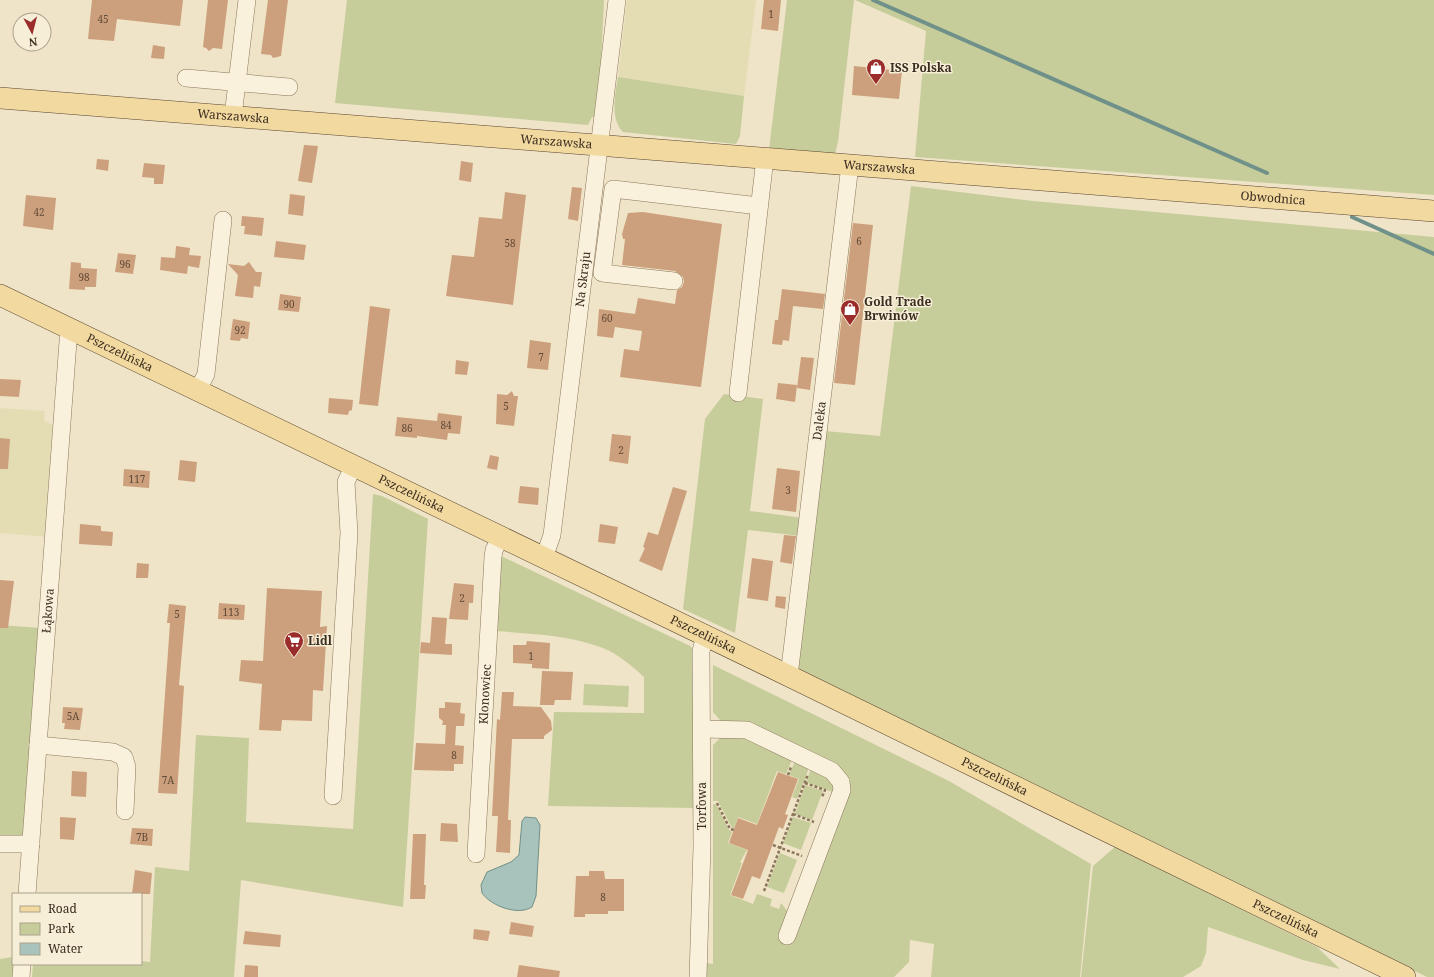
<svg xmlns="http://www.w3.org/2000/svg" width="1434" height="977" font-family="'Noto Serif',serif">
<rect width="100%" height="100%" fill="#efe4c7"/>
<g fill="#e4ddb4">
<polygon points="627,0 756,0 744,96 618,77"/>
<polygon points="0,408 45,411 44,421 56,426 48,537 0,533"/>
</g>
<g fill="#c6cd9b">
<polygon points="347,0 604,0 599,103 596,117 592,117 588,125 335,103"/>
<polygon points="787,0 854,0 838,142 835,154 769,150"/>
<polygon points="855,0 1434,0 1434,195 915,157 926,31"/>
<path d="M618,77L744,96L740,136L736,144L623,132C610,119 615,94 618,77Z"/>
<polygon points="911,186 1033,201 1434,237 1434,977 1427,977 796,668 825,431 880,436"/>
<polygon points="724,394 763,399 750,511 803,518 801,536 748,530 735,633 683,609 705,419"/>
<polygon points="373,494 382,496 428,519 403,907 241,880 234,977 32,977 33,964 141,964 141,961 150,962 155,867 189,871 196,735 249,738 246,822 353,829"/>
<path d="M501,556L690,646L694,650L697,808L548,806L554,712L644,713V677C632,666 618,654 603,648C569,635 532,634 496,631Z"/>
<polygon points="0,625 41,628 23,838 0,842"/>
<polygon points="713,665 949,781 1091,864 1080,977 931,977 934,944 910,940 909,962 894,977 707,977 707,963 713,964 713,804 716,804 729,830 732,832 728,843 747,850 740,862 742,863 730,895 753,904 757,894 772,899 770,906 779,909 781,903 788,912 847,783 720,725 720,720 713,712"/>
<polygon points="584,684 629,686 628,707 583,705"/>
<polygon points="720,738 748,738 792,760 786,774 777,771 757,824 738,817 734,829 732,828 718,801 713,801 713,745"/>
<polygon points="795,761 809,768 797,799 792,797 799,779 789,775"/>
<polygon points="812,766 831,776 835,793 806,782"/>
<polygon points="805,785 823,791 812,820 795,814"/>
<polygon points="793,817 811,823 801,850 783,843"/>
<polygon points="1116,846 1317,947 1340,969 1303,960 1208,927 1206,953 1201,966 1183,977 1081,977 1093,866"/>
<polygon points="780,853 797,860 784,893 767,887"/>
<polygon points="13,957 13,977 0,977 0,959"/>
</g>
<path fill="#a8c3bb" stroke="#6f9189" d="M525,817L536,818L540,825L536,896L532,907C518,916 491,906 482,893L481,885L487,872L511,862L519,855L522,821Z"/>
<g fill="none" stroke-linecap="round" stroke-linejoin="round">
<g stroke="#6f9189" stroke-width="4">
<polyline points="873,0 1267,173"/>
<polyline points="1352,217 1434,254"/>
</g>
</g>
<g fill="#cda07d">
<polygon points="92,0 183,0 180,26 117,19 114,41 88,39"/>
<polygon points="208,0 228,0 222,49 213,48 209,51 206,48 203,47"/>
<polygon points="268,0 288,0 281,56 273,58 271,55 261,54"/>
<polygon points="764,0 781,0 778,31 761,29"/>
<polygon points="153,45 165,47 164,59 151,58"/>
<polygon points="854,66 902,71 899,99 852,95"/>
<polygon points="304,145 318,146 312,183 298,181"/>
<polygon points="97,159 109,160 108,171 96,169"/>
<polygon points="461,161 473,163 471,182 459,180"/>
<polygon points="144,163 165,165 163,184 154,184 154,178 142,177"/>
<polygon points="572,187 582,188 578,221 568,219"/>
<polygon points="505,192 526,195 513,305 446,296 452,255 474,257 479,217 502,219"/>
<polygon points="290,194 305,196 303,216 288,214"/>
<polygon points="26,195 56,198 53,230 23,226"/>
<polygon points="643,212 722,224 701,387 620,377 624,349 639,351 642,331 615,327 613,338 597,336 599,309 635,314 638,298 675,304 677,290 682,287 684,282 683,277 675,271 622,265 625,239 623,239 622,234 628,213"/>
<polygon points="242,216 264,218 262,236 244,234 245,226 241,226"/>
<polygon points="853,223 873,225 855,385 834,383"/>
<polygon points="276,241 306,245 304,260 274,257"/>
<polygon points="176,246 190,248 189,255 201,256 199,268 188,266 187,274 160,270 161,257 175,258"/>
<polygon points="118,253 136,255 133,274 115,272"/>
<polygon points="71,262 81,263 81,268 97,269 96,287 85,287 85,290 69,289"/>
<polygon points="249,262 256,272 262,272 260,287 254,286 253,298 235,296 238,275 228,264 244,266"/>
<polygon points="782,289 825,294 823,309 793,306 789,341 783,340 782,345 772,344 775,320 778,320"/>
<polygon points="280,294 301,297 299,312 278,310"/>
<polygon points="370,306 390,309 378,406 359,404"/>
<polygon points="233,319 250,322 248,339 241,338 240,341 230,340"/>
<polygon points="530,340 551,343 548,370 527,368"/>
<polygon points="801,357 814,358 810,390 797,388"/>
<polygon points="456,360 469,362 467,375 455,374"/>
<polygon points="0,379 21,380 19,397 0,396"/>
<polygon points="778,383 797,385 795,402 776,399"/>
<polygon points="512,391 514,396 518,396 514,426 496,424 497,394 507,395"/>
<polygon points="329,398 353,400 352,410 349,411 348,415 328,413"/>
<polygon points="438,413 462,416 460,434 448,433 447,440 417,436 417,438 395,436 397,417 437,421"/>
<polygon points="612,434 631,436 628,464 609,461"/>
<polygon points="0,438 10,439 8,469 0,469"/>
<polygon points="490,455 499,457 497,470 487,468"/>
<polygon points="180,460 197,462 195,482 178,480"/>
<polygon points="777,468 800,471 796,512 772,509"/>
<polygon points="124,469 150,471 149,488 123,486"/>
<polygon points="520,486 539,488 538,505 518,503"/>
<polygon points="673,487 687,491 662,571 639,561 645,548 643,547 648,532 658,535"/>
<polygon points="80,524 101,526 101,531 113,532 112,546 79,544"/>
<polygon points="600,524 618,527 615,544 598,542"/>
<polygon points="784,535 796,536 792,564 780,562"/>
<polygon points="752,558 773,561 768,601 747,598"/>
<polygon points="137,563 149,564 148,578 136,578"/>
<polygon points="0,580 14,581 8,628 0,628"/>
<polygon points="454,583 474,585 473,603 469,603 468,620 449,619"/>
<polygon points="267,588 322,591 320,627 327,626 323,691 313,690 312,721 282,720 281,731 259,730 262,684 239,681 241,660 263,661"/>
<polygon points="776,596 786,597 785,609 775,607"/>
<polygon points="219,603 245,605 244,620 218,619"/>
<polygon points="169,604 186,606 179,685 184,686 177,794 158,793 170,623 167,623"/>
<polygon points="432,617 447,618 445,644 452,644 452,655 420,653 421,642 430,643"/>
<polygon points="527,641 550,643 549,669 532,668 532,664 513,663 513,645 526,645"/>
<polygon points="542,671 573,672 571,700 555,700 554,705 540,705"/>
<polygon points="502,692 514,692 513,706 541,707 551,721 552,730 544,736 544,739 512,739 508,820 511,820 510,853 496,852 498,816 492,816 497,719 500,720"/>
<polygon points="445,702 461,703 460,713 465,714 464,726 456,726 455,745 464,746 463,764 454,764 454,771 414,770 416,743 445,744 446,725 442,725 443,721 439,718 439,708 445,708"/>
<polygon points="63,707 83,708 80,730 64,729 65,723 62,723"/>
<polygon points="72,771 87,772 86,797 71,796"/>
<polygon points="778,772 798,779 785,814 788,815 783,829 779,827 760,879 752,876 743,899 731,895 748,850 729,843 738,818 757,825"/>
<polygon points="60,817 76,818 74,840 60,839"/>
<polygon points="441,823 457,824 458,842 440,841"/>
<polygon points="132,828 153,829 152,846 130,844"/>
<polygon points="413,834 426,834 424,885 426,885 425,899 410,899"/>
<polygon points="135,870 152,873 150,894 132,894"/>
<polygon points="589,871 604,871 605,879 624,879 624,911 608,911 608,914 585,914 585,917 574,917 576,876 589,876"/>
<polygon points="511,922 534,926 532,937 509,934"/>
<polygon points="474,929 490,931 488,941 473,939"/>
<polygon points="245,931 281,935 280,947 243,944"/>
<polygon points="245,965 258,966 258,977 244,977"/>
<polygon points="519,965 560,971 559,977 517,977"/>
</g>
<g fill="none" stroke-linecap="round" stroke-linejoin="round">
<defs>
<g id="minor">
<polyline points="186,78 289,87"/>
<polyline points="233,116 247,0"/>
<polyline points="674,281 602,273 613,189 759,206"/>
<polyline points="198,390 206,374 223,220"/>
<polyline points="738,393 765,158"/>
<path id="s1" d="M544,558L552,535L617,0"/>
<path id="s2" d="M789,676L850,165"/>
<polyline points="702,729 747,730 832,771 841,782 842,790 787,936"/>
<polyline points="38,745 113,752 124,757 127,767 125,811"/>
<polyline points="333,796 349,533 346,482 353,467"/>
<polyline points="0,844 31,844"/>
<path id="s3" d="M476,854L493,557L494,550L501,537"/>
<path id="s4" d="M27,894L69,328"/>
<polyline points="21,977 22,964"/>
<polyline points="698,977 702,847 701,651 705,636"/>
</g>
<g id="major">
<path id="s5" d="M0,98L1434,211"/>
<path id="s6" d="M0,295L789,676L1405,977"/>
</g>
</defs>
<use href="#minor" stroke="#8b765c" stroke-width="18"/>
<use href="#major" stroke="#594430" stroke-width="22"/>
<g stroke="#8b765c" stroke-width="2.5" stroke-dasharray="3 2" stroke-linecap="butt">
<polyline points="788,775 791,767"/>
<polyline points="805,783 825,790 822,797"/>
<polyline points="717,803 730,829 734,830"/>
<polyline points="793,814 814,822"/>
<polyline points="773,845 802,856"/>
<polyline points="764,891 808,774"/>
</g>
<use href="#minor" stroke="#f9f1db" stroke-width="17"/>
<use href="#major" stroke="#f1d9a0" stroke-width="21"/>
</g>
<defs>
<symbol id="shop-pin" viewBox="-11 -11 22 30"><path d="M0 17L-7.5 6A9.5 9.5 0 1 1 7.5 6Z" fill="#9a2d2c" stroke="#f6eed7"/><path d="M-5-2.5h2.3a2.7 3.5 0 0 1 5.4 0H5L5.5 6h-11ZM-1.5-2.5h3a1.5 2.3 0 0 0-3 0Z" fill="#fff"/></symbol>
<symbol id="supermarket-pin" viewBox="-11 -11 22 30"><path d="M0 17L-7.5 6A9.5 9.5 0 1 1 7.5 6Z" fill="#9a2d2c" stroke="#f6eed7"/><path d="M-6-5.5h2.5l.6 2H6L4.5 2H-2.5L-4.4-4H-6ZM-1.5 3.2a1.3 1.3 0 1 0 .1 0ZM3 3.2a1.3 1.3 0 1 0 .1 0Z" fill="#fff"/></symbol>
</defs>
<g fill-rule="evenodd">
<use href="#shop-pin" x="865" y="57" width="22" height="30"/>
<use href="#shop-pin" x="839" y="298" width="22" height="30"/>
<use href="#supermarket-pin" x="283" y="630" width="22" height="30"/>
</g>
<g text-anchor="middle" stroke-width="3" stroke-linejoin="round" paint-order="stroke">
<g font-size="10" fill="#604a37">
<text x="771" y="18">1</text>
<text x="103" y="23">45</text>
<text x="39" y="216">42</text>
<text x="859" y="245">6</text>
<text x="510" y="247">58</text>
<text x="125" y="268">96</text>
<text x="84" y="281">98</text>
<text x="289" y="308">90</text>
<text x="607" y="322">60</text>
<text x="240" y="334">92</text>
<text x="541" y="361">7</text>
<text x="506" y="410">5</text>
<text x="446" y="429">84</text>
<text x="407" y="432">86</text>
<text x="621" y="454">2</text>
<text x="137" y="483">117</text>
<text x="788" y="494">3</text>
<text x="462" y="602">2</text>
<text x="231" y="616">113</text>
<text x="177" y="618">5</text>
<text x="531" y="660">1</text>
<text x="73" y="720">5A</text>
<text x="454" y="759">8</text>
<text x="168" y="784">7A</text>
<text x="142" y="841">7B</text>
<text x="603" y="901">8</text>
</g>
<g font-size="12" font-weight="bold" fill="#3b2d20" stroke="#f6eed7" text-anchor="start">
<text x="890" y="72">ISS Polska</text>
<text x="864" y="306">Gold Trade<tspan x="864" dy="14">Brwinów</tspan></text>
<text x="308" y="645">Lidl</text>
</g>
<g font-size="12" fill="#3b2d20" stroke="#f6eed7">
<text dy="4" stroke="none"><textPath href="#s5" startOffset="234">Warszawska</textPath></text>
<text dy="4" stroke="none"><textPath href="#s5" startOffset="558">Warszawska</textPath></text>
<text dy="4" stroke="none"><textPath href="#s5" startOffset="882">Warszawska</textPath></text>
<text dy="4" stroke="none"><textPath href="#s5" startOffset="1277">Obwodnica</textPath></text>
<text dy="4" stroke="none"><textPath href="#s1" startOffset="282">Na Skraju</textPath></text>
<text dy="4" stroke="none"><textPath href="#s6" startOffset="133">Pszczelińska</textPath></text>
<text dy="4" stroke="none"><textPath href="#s2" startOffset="257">Daleka</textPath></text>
<text dy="4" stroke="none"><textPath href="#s6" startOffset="457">Pszczelińska</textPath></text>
<text dy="4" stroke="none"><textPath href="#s4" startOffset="284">Łąkowa</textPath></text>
<text dy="4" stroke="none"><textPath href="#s6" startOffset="781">Pszczelińska</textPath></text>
<text dy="4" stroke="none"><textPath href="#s3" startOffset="160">Klonowiec</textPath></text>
<text dy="4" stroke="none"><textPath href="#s6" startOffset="1105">Pszczelińska</textPath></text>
<text transform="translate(702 806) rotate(-90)" y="4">Torfowa</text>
<text dy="4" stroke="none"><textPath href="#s6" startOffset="1429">Pszczelińska</textPath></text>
</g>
</g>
<rect x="12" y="893" width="130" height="72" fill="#f6eed7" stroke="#aba18e"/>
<rect x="20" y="906" width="20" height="6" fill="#f1d9a0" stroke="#aba18e"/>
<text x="48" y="913" font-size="12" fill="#3b2d20">Road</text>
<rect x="20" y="923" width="20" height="12" fill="#c6cd9b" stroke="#aba18e"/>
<text x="48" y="933" font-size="12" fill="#3b2d20">Park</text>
<rect x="20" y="943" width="20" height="12" fill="#a8c3bb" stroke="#aba18e"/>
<text x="48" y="953" font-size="12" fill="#3b2d20">Water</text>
<g transform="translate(32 32) rotate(173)"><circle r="19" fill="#f6eed7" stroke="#aba18e"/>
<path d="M0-3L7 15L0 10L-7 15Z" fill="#9a2d2c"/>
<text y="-6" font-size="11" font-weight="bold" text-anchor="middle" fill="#3b2d20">N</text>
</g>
</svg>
